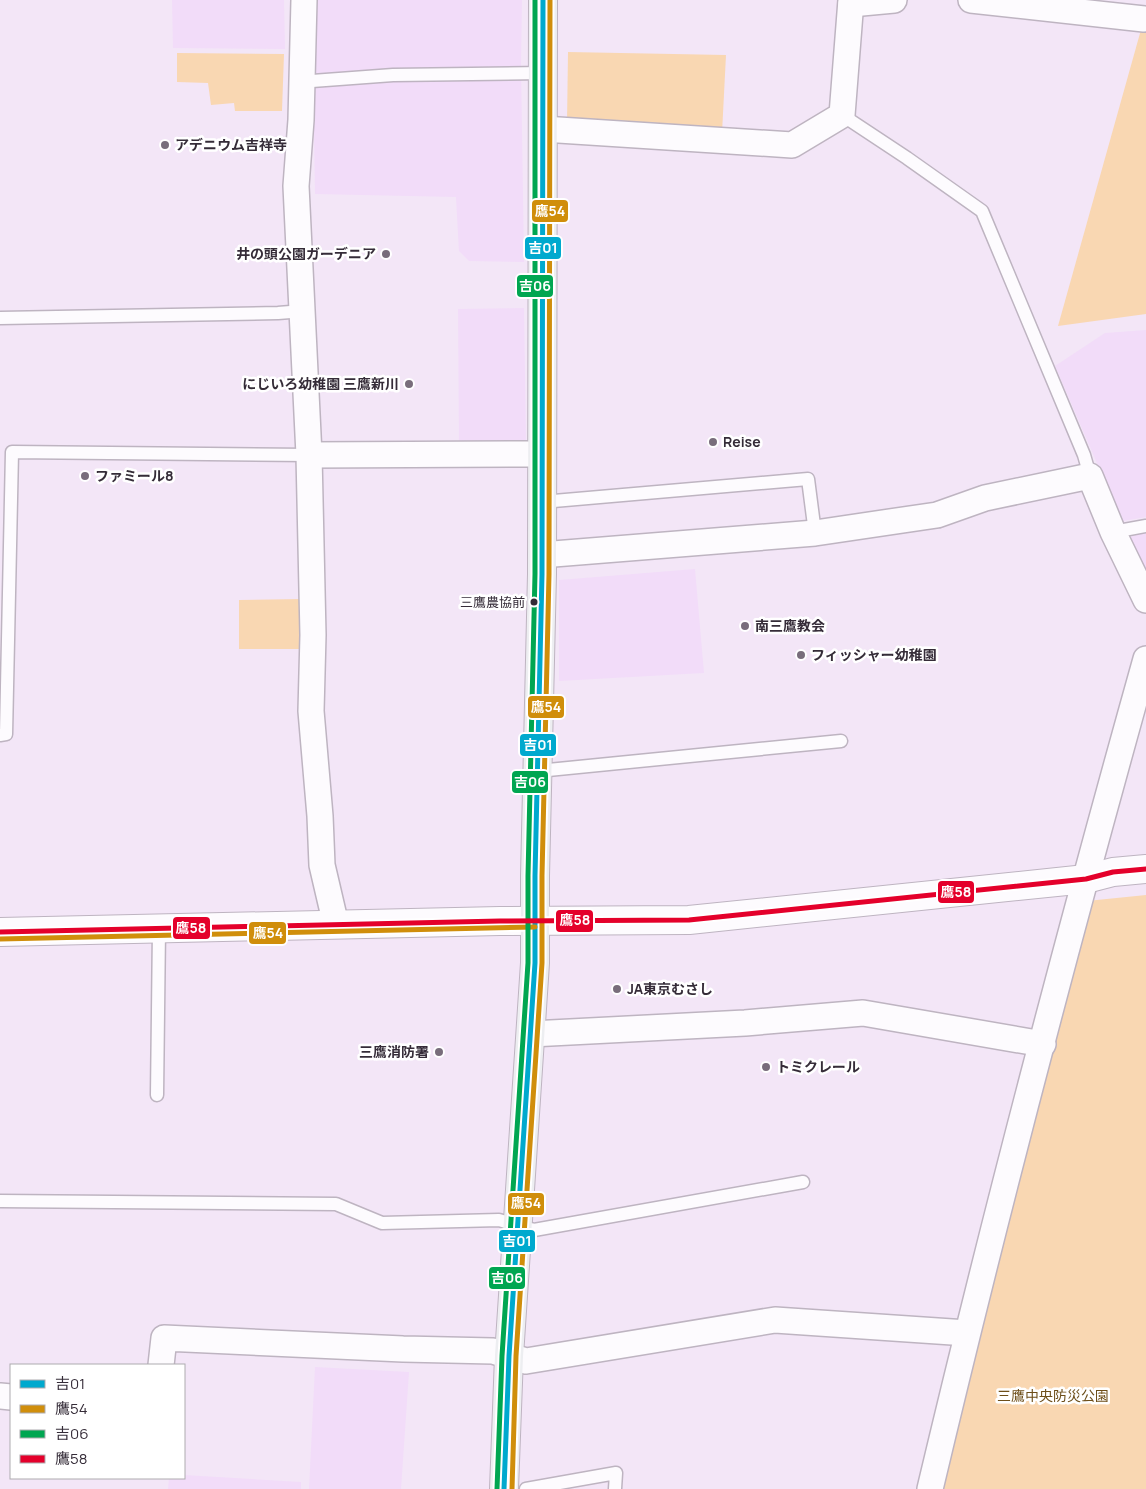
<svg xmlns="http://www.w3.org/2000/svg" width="1146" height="1489" font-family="Manrope,'Noto Sans JP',sans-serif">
<rect width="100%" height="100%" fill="#f3e6f7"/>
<g fill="#f2dcf9">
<polygon points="172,0 284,0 285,49 173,48"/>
<polygon points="312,0 522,0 521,65 524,262 469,261 459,251 456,197 315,194"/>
<polygon points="524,308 526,443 459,445 458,309"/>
<polygon points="1146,330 1146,517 1122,521 1055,366 1105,333"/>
<polygon points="1146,533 1146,570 1130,538 1132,536"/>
<polygon points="695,569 704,673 559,681 559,580"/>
<polygon points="315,1367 409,1372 401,1489 309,1489"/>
<polygon points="184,1475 301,1482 301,1489 168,1489 169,1478 184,1478"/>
</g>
<g fill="#f9d7b2">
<polygon points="1146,13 1146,314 1058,326 1144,19"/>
<polygon points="568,52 726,55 722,133 567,123"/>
<polygon points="177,53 284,54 282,111 235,111 234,103 211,105 208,83 177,82"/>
<polygon points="303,599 305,649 239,649 239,600"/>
<polygon points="1146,895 1146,1489 935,1489 1087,901"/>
</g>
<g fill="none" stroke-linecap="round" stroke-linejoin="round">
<defs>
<g id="service">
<polyline points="312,81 393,75 543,73"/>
<polyline points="842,115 907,158 982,211 1084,455 1090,476"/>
<polyline points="0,318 278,313 303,311"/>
<polyline points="542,502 808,479 815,533"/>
<polyline points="1113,532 1146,526"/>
<polyline points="0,735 6,734 12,452 309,455"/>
<polyline points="538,771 841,741"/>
<polyline points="157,1095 159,929"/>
<polyline points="0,1201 336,1204 382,1223 499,1220 534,1230 803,1182"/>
<polyline points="526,1489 616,1473 615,1489"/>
</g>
<g id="minor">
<polyline points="304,0 301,120 296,186 309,455 313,635 311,711 320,816 322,865 336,925"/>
<polyline points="971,0 1144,19"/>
<polyline points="851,4 894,0"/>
<polyline points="543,129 792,145 842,115 851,0"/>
<polyline points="309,455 528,454"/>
<polyline points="541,555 815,533 937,515 985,498 1090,476 1113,532 1146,600"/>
<polyline points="531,1034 745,1023 863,1013 1043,1044"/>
<polyline points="161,1365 164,1338 403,1349 493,1351 526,1361 775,1320 967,1333"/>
<polyline points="0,1396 11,1397"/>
<path d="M930,1489C996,1211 1069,934 1146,659"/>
</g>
<polyline id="tertiary" points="0,932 500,921 689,920 1086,879 1113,872 1146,869"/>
<polyline id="secondary" points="504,1489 509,1356 535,963 535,876 542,574 543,0"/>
</defs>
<use href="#service" stroke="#beb4c1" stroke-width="15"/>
<use href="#minor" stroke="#beb4c1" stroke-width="28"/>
<use href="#tertiary" stroke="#beb4c1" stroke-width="30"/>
<use href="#secondary" stroke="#beb4c1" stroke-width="30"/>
<use href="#service" stroke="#fdfbfe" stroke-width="12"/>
<use href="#minor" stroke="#fdfbfe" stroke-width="25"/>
<use href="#tertiary" stroke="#fdfbfe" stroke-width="28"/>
<use href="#secondary" stroke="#edeef1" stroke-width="28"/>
<defs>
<polyline id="bus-1" points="504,1489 509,1356 535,963 535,876 542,574 543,0"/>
<g id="bus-2">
<polyline points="0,939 535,927"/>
<polyline points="512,1489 516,1356 542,963 542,876 549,574 550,0"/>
</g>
<polyline id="bus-3" points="497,1489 502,1356 528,963 528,876 535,574 535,0"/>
<polyline id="bus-4" points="0,932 500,921 689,920 1086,879 1113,872 1146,869"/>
</defs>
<use href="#bus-1" stroke="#fff" stroke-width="9"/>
<use href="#bus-2" stroke="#fff" stroke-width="9"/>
<use href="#bus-3" stroke="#fff" stroke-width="9"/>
<use href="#bus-4" stroke="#fff" stroke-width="9"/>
<use href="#bus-1" stroke="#00a9ce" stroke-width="5"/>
<use href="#bus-2" stroke="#d08e0b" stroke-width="5"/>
<use href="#bus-3" stroke="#00a651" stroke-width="5"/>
<use href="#bus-4" stroke="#e4002b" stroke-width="5"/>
</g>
<g fill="#786d7b" stroke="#fff" stroke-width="2">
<circle cx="165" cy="145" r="5"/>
<circle cx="386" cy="254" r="5"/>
<circle cx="409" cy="384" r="5"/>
<circle cx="713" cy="442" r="5"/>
<circle cx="85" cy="476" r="5"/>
<circle cx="745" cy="626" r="5"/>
<circle cx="801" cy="655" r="5"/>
<circle cx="617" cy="989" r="5"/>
<circle cx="439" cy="1052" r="5"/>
<circle cx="766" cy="1067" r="5"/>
</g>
<circle fill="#352c38" stroke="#fff" stroke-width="2" cx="534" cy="602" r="4.5"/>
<g text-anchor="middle" stroke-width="5" stroke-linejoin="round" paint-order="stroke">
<g font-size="13" fill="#352c38" stroke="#fff" text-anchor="end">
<text x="525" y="607">三鷹農協前</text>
</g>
<g font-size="14" font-weight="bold" fill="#352c38" stroke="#fff" text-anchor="start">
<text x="175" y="150">アデニウム吉祥寺</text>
<text x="376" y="259" text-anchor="end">井の頭公園ガーデニア</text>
<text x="399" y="389" text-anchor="end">にじいろ幼稚園 三鷹新川</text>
<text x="723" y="447">Reise</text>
<text x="95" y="481">ファミール8</text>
<text x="755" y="631">南三鷹教会</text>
<text x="811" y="660">フィッシャー幼稚園</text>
<text x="627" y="994">JA東京むさし</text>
<text x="429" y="1057" text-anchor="end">三鷹消防署</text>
<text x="776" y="1072">トミクレール</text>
</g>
<g font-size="14" fill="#6d4e19" stroke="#fff">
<text x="1053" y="1401">三鷹中央防災公園</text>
</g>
</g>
<g stroke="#fff" stroke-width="2">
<rect x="531" y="199" width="38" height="24" rx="5" fill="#d08e0b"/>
<rect x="524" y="236" width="38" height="24" rx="5" fill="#00a9ce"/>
<rect x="516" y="274" width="38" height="24" rx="5" fill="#00a651"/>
<rect x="527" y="695" width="38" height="24" rx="5" fill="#d08e0b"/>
<rect x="519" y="733" width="38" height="24" rx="5" fill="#00a9ce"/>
<rect x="511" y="770" width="38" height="24" rx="5" fill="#00a651"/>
<rect x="937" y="880" width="38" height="24" rx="5" fill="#e4002b"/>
<rect x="555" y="909" width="39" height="24" rx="5" fill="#e4002b"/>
<rect x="172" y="916" width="39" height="24" rx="5" fill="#e4002b"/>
<rect x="248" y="921" width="39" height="24" rx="5" fill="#d08e0b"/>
<rect x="507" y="1192" width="38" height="24" rx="5" fill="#d08e0b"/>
<rect x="498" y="1229" width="38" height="24" rx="5" fill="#00a9ce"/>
<rect x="488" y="1266" width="38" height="24" rx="5" fill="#00a651"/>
</g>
<g font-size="14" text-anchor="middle" font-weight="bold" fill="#fff">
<text x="550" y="216">鷹54</text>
<text x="543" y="253">吉01</text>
<text x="535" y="291">吉06</text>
<text x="546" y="712">鷹54</text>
<text x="538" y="750">吉01</text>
<text x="530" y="787">吉06</text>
<text x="956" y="897">鷹58</text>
<text x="575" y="925">鷹58</text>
<text x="191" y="933">鷹58</text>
<text x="268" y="938">鷹54</text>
<text x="526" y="1208">鷹54</text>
<text x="517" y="1246">吉01</text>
<text x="507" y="1283">吉06</text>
</g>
<rect x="10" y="1364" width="175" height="115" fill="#ffffff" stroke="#aeabaf"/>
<rect x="20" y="1380" width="25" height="8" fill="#00a9ce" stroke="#aeabaf"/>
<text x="55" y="1389" font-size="15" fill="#352c38">吉01</text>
<rect x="20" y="1405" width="25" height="8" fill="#d08e0b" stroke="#aeabaf"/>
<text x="55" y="1414" font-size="15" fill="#352c38">鷹54</text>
<rect x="20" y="1430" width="25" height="8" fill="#00a651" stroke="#aeabaf"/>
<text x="55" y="1439" font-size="15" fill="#352c38">吉06</text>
<rect x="20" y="1455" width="25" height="8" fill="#e4002b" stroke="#aeabaf"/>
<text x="55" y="1464" font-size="15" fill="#352c38">鷹58</text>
</svg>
